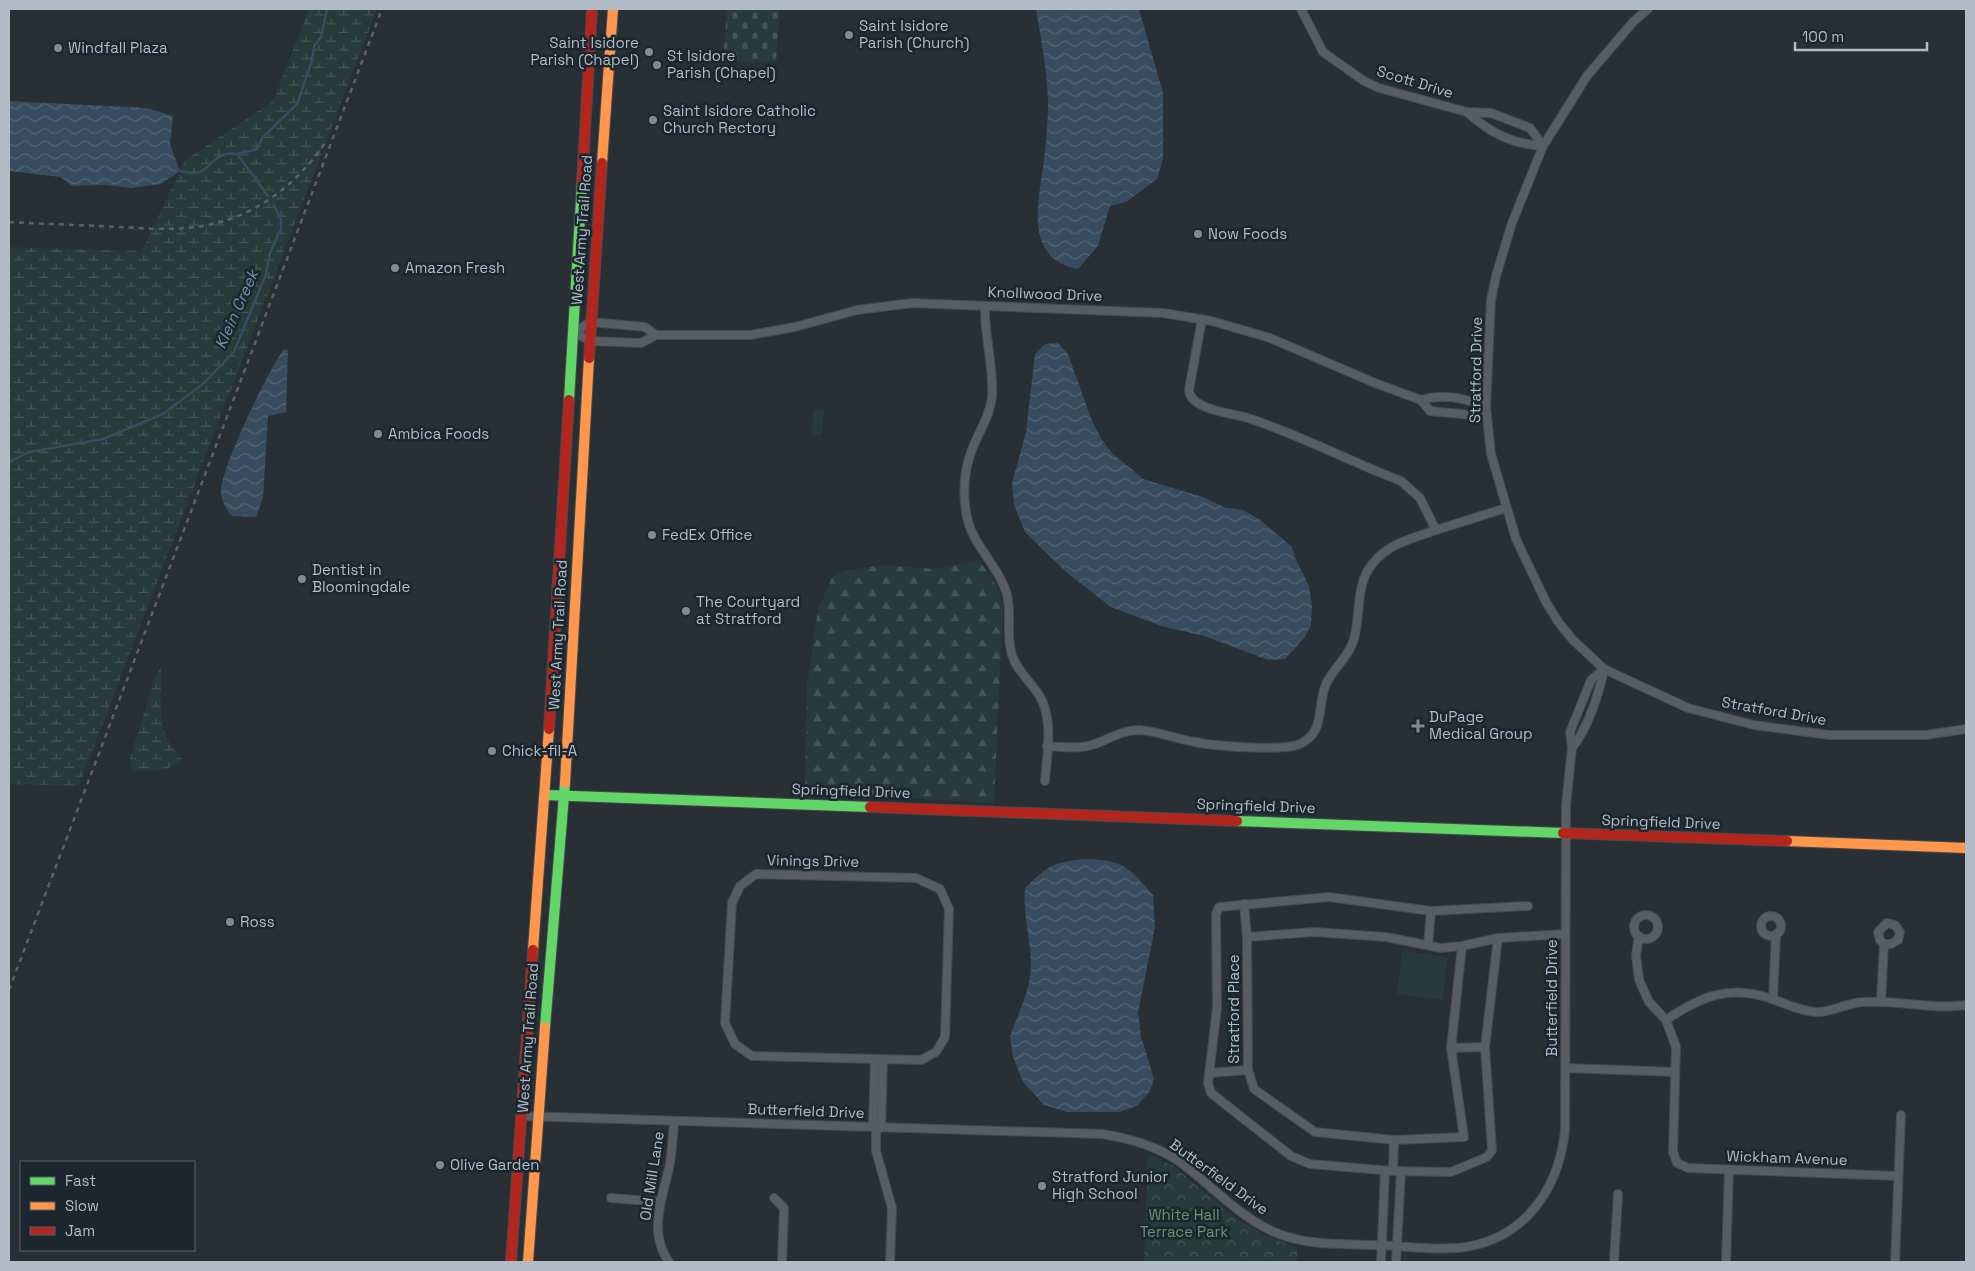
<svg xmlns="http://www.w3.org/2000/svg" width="1975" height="1271" font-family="'Space Grotesk',sans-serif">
<defs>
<pattern id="forest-firs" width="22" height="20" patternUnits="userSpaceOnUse" patternTransform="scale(1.25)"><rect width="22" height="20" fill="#263b3a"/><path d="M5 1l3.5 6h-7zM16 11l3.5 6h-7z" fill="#435555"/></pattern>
<pattern id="wetland-marsh" width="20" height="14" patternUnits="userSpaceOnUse" patternTransform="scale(1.25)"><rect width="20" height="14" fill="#263b3a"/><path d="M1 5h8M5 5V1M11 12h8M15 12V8" fill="none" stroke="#435555"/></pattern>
<pattern id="cemetery-stones" width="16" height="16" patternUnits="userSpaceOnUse" patternTransform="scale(1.25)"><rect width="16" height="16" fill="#263b3a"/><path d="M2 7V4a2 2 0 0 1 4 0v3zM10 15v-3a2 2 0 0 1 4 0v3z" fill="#435555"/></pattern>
<pattern id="park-crowns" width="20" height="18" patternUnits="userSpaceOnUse" patternTransform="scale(1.25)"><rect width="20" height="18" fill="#263b3a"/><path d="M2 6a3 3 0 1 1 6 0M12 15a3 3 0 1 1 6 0" fill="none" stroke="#435555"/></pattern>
<pattern id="water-waves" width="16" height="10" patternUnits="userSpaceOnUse" patternTransform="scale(1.25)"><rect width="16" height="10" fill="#374d5f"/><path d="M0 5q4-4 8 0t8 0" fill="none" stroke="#526574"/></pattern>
</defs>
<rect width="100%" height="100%" fill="#282f35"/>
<polygon fill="url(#forest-firs)" points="979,560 997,586 1003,606 994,803 805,792 807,686 818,609 834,573 882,565 938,569"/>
<g fill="url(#wetland-marsh)">
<polygon points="309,9 377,9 79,786 9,784 9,247 142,251 185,160 273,101"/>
<path d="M161,666C163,703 153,728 181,757V762L164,770L133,771L129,762L154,681Z"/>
</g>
<polygon fill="url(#cemetery-stones)" points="727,9 780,9 776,62 723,61"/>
<polygon fill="url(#park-crowns)" points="1148,1155 1172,1165 1233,1216 1264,1235 1297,1247 1297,1262 1144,1262"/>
<g fill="#263b3a">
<polygon points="813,410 824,411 822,435 812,434"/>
<polygon points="1402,951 1448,957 1443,1000 1397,994"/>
</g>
<g fill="url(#water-waves)">
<path d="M1036,9H1139L1163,93V159L1157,179L1126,202L1110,206L1098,246L1078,269C1022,259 1039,200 1044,161C1046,144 1047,128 1048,111C1049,77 1041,42 1036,9Z"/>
<polygon points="9,101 147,108 173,116 170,144 180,171 161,184 132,188 105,185 72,186 60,177 9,171"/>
<polygon points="1058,343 1068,354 1092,421 1102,440 1112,453 1143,479 1203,497 1226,508 1243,510 1259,519 1292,547 1296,560 1309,586 1312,606 1311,625 1305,637 1285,659 1268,660 1204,636 1161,626 1111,607 1066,572 1025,532 1014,505 1012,483 1026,432 1035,354 1045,344"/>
<path d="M284,349L288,350L286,412L268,416L263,498L256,517L231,516C226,508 222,503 221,492C221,467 268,371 284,349Z"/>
<path d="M1086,859C1125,860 1129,868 1153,895L1155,927L1138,1013L1141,1036L1154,1079L1150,1091L1137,1106L1119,1112H1067L1044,1105L1023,1082L1013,1057L1010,1036C1017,1017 1027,997 1030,977C1034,947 1022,918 1025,888C1049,865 1053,862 1086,859Z"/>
</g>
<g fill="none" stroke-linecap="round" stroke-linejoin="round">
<g stroke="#374d5f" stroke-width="2.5">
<polyline points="237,154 257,149 262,138 297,104 312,61 314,46 321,37 327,9"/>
<path d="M177,170C184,172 195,175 202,171C215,162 219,151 237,154L268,196"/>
<polyline points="9,462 29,452 103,439 163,414 204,383 234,352 257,296 266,274 270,253 281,229 281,220 274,205"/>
</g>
<defs>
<g id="street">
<polyline points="1301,9 1323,52 1364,81 1379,88 1467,112 1491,113 1530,128 1543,146"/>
<polyline points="1648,9 1633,22 1587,76 1543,146 1512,223 1496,276 1491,300 1486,407 1491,454 1516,539 1546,602 1559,623 1573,640 1604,669 1688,708 1754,725 1829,735 1926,735 1966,729"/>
<path d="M1467,112C1490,133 1512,144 1543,146"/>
<path d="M985,306C984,336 994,366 992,397C990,415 980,430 973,447C964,469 962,493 967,517C973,546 997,564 1006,591C1013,612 1005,634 1012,655C1017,671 1030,681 1039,695C1054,719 1047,754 1045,781"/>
<path d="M1202,319L1189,390C1190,410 1233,413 1248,418C1300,435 1349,461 1401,481L1420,498L1436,530L1506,508"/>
<polyline points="574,332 590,341 641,343 656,335 750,335 795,327 857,310 912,303 1163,313 1212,321 1270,338 1375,383 1421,400 1430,411 1471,415 1486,407"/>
<polyline points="574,332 591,322 645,327 656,335"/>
<path d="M1421,400C1443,393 1466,398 1486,407"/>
<path d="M1047,746C1061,747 1078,749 1092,745C1108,740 1121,730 1139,730C1158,731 1176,739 1195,742C1215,746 1279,751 1297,745C1327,734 1316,706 1326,684C1334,667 1349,657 1354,639C1361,614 1355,584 1373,563C1389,543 1414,538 1436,530"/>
<path d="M1572,748C1588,728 1599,694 1604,669"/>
<polygon points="756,874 916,878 940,889 949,909 945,1037 936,1052 921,1060 752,1056 735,1044 725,1023 732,903 740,886"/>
<polyline points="1244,904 1247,937"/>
<polyline points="1431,911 1528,906"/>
<circle cx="1646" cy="927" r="12"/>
<circle cx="1771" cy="926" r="10"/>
<polyline points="1639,936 1636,955 1639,980 1649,1002 1666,1020 1676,1047 1673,1152 1677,1163 1688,1168 1898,1176"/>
<polyline points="1428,945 1431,911 1329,897 1219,907 1216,914 1217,1008 1208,1083 1211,1093 1291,1156 1310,1164 1393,1171 1451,1172 1487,1157 1492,1150 1485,1047 1498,938"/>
<polyline points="1462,946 1451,1048 1464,1137 1394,1140 1315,1132 1254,1089 1248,1070 1247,937 1314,932 1386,937 1441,948 1462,946 1498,938 1565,934"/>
<polyline points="1773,999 1776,934"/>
<polyline points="1881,1001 1884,944 1880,940 1878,932 1887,923 1895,925 1900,932 1898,940 1891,944 1884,944"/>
<path d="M1666,1020C1701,996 1731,984 1772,999C1787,1004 1800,1011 1816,1012C1831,1013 1848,1002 1864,1002C1898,1000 1932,1010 1966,1005"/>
<polyline points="1451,1048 1485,1047"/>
<polyline points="1566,1068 1675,1072"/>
<polyline points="1209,1073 1248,1070"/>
<path d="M521,1116L1102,1134C1128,1138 1154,1145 1177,1160C1210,1183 1236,1215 1274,1232C1306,1246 1343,1244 1378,1245C1404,1246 1431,1250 1457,1248C1522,1242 1558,1192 1565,1131L1566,805L1572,748L1570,732L1591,680L1604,669"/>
<polyline points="873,1127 875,1060"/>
<polyline points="876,1128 876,1151 892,1208 890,1262"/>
<polyline points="881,1128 883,1060"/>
<polyline points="1393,1171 1394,1140"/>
<polyline points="611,1198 661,1202"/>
<polyline points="774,1198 784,1208 782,1262"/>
<path d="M669,1262C648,1233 662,1199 669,1168C672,1153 673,1137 674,1121"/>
<polyline points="1381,1262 1385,1171"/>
<polyline points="1396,1262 1401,1171"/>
<polyline points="1614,1262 1618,1194"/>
<polyline points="1726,1262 1729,1170"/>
<polyline points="1895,1262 1901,1115"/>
</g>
<g id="fast">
<polyline points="569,400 582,183"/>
<polyline points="545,795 870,807"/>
<polyline points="1237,821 1563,833"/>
<polyline points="545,1027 565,783"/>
</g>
<g id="slow">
<polyline points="602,163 613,9"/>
<polyline points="565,783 589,358"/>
<polyline points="1787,841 1966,848"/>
<polyline points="533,950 549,729"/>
<polyline points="528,1262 545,1027"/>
</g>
<g id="jam">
<polyline points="582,183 592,9"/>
<polyline points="589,358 602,163"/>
<polyline points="549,729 569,400"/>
<polyline points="870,807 1237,821"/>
<polyline points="1563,833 1787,841"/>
<polyline points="511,1262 533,950"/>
</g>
</defs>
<use href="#street" stroke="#464b50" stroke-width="10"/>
<use href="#fast" stroke="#464b50" stroke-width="12"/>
<use href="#slow" stroke="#464b50" stroke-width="12"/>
<use href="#jam" stroke="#464b50" stroke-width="12"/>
<use href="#street" stroke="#575d63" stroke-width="8"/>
<use href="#fast" stroke="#63d668" stroke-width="10"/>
<use href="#slow" stroke="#ff974d" stroke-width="10"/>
<use href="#jam" stroke="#b3261e" stroke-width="10"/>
<g stroke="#5b6166" stroke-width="2.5" stroke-dasharray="5 5" stroke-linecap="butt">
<path d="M9,222C45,224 82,225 119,227C140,228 162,230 184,228C244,225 294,190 327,140"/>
<polyline points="9,990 382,9"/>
</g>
</g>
<g fill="#818b93" stroke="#1c262f" stroke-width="2">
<circle cx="849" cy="35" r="5"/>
<circle cx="58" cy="48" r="5"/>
<circle cx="649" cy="52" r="5"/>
<circle cx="657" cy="65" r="5"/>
<circle cx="653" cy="120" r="5"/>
<circle cx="1198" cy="234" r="5"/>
<circle cx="395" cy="268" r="5"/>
<circle cx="378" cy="434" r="5"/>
<circle cx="652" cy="535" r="5"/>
<circle cx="302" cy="579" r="5"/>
<circle cx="686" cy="611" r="5"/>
<path d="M1415.5 718.5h5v5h5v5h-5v5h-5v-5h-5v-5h5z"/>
<circle cx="492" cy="751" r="5"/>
<circle cx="230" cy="922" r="5"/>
<circle cx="440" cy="1165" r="5"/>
<circle cx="1042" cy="1186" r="5"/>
</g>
<g text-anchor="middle" stroke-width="5" stroke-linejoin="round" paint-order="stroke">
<g font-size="15" fill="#b1bcc6" stroke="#1c262f" text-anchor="start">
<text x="859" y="31">Saint Isidore<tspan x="859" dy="17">Parish (Church)</tspan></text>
<text x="639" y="48" text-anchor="end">Saint Isidore<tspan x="639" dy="17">Parish (Chapel)</tspan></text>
<text x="68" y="53">Windfall Plaza</text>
<text x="667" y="61">St Isidore<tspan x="667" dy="17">Parish (Chapel)</tspan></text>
<text x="663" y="116">Saint Isidore Catholic<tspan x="663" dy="17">Church Rectory</tspan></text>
<text x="1208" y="239">Now Foods</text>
<text x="405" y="273">Amazon Fresh</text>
<text x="388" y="439">Ambica Foods</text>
<text x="662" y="540">FedEx Office</text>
<text x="312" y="575">Dentist in<tspan x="312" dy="17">Bloomingdale</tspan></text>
<text x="696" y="607">The Courtyard<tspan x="696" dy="17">at Stratford</tspan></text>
<text x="1429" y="722">DuPage<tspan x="1429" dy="17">Medical Group</tspan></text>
<text x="502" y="756">Chick-fil-A</text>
<text x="240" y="927">Ross</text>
<text x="450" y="1170">Olive Garden</text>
<text x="1052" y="1182">Stratford Junior<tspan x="1052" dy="17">High School</tspan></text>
</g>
<g font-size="15" fill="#b1bcc6" stroke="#1c262f">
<text transform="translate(1415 82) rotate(17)" y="5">Scott Drive</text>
<text transform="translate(582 230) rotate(-86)" y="5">West Army Trail Road</text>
<text transform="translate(1045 294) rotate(2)" y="5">Knollwood Drive</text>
<text transform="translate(1476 370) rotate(-89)" y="5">Stratford Drive</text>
<text transform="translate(558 635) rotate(-87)" y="5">West Army Trail Road</text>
<text transform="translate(1774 711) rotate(10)" y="5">Stratford Drive</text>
<text transform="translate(851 791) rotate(2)" y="5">Springfield Drive</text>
<text transform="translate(1256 806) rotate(2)" y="5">Springfield Drive</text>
<text transform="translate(1661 822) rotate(2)" y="5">Springfield Drive</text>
<text transform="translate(813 861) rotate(1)" y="5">Vinings Drive</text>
<text transform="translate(1552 998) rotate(-90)" y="5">Butterfield Drive</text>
<text transform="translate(1234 1009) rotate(-90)" y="5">Stratford Place</text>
<text transform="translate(528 1038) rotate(-86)" y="5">West Army Trail Road</text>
<text transform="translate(806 1111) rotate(2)" y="5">Butterfield Drive</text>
<text transform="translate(1787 1158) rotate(2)" y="5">Wickham Avenue</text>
<text transform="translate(652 1176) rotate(-81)" y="5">Old Mill Lane</text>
<text transform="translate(1219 1177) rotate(36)" y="5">Butterfield Drive</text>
</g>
<g font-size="15" fill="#69966d" stroke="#1c262f">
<text x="1184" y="1220">White Hall<tspan x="1184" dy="17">Terrace Park</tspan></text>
</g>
<g font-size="16" font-style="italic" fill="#7292a9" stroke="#1c262f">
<text transform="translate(236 309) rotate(-66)" y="6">Klein Creek</text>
</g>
</g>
<rect width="1975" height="1271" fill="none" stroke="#b1bcc6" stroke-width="20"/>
<rect x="20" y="1161" width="175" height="90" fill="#1c262f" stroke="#58626b"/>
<rect x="30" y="1177" width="25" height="8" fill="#63d668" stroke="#58626b"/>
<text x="65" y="1186" font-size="15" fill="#b1bcc6">Fast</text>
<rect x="30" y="1202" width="25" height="8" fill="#ff974d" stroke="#58626b"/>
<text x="65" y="1211" font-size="15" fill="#b1bcc6">Slow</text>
<rect x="30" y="1227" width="25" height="8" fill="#b3261e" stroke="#58626b"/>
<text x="65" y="1236" font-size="15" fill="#b1bcc6">Jam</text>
<path d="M1795 42v8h132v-8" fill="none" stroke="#b1bcc6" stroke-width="2.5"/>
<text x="1802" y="42" font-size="15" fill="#b1bcc6" stroke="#1c262f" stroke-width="4" paint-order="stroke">100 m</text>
</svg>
